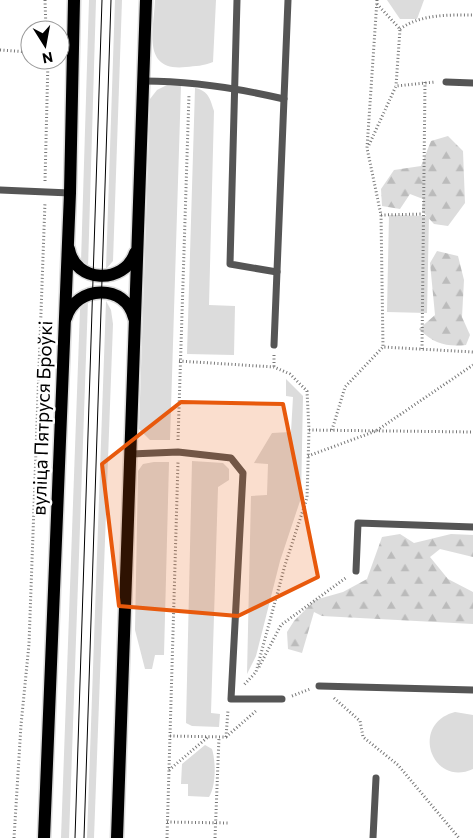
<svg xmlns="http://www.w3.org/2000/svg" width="473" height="838" font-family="Commissioner,sans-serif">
<defs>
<pattern id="forest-firs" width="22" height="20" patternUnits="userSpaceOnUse" patternTransform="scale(1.25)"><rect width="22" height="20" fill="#dcdcdc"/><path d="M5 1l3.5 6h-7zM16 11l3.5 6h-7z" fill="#bbb"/></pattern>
</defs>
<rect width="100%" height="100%" fill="#fff"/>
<g fill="#dcdcdc">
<polygon points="89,0 96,0 88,268 81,262"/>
<polygon points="115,0 122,0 113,261 106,269"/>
<path d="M155,0H216L213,62C204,66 195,66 186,67C141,72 154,30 155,0Z"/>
<polygon points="387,0 424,0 417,19 400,19"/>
<polygon points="167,85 181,85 170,440 150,440 139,429 150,99 157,90"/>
<path d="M195,88C209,91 210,99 214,111L209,305L235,306L234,355L187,354Z"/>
<polygon points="389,215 429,216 427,313 387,312"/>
<polygon points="88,300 69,838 61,838 80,309"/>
<polygon points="106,301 111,310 113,324 94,838 87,838"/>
<polygon points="286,379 303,396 301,498 280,561 256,656 247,674 251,496 267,495 268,464 254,463 272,433 291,432 293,397 286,396"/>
<polygon points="192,461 223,463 229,469 229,480 218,487 211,713 220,714 219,727 192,726 186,723"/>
<polygon points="154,462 169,462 164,655 155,655 152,669 145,669 135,630 138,471 143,464"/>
<path d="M455,712L473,715V769C432,788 409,724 455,712Z"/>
<path d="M205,745L212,749C216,762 216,786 209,797L188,796V784H181L182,764Z"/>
</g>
<g fill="url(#forest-firs)">
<polygon points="448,136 463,151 465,203 448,226 434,224 422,211 423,199 410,194 400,209 382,206 381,189 394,170 421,166 431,141"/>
<path d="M437,251L458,256L464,280L462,317L470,335L466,345C447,347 434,344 419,329L435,315L430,263Z"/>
<polygon points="400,534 414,543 451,534 473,535 473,557 440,549 430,557 448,579 473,592 473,624 322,616 314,612 302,653 288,649 287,632 294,621 315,600 343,592 367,579 382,537"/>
</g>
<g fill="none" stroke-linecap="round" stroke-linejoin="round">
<defs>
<g id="primary">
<path d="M69,249C75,283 124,285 135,253"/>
<path d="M66,318C76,285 126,283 134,318"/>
<polyline points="44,838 70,193 74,0"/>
<polyline points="117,838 146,0"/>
</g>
</defs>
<use href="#primary" stroke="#dbdbdb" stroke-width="15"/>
<g stroke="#777" stroke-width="3" stroke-dasharray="1 2.5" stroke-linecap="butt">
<polyline points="45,0 46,30"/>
<polyline points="377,0 367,148 381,215 383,347"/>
<polyline points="377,4 400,29 396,86"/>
<path d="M400,29C421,14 448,15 473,15"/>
<polyline points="0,50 30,52"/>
<polyline points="369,145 396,86 435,82"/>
<polyline points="45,181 48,60"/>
<polyline points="381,215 423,214"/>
<polyline points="422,349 425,82"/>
<polyline points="274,355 274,367"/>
<polyline points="179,361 274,367 290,374 307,391 309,430 307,498 285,565 256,672 243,686"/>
<polyline points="309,430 473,432"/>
<polyline points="332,430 345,387 383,347 473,352"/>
<polyline points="178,440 189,94"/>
<polyline points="308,456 376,431 473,365"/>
<polyline points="259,667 281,625 347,577"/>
<polyline points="292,696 310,689"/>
<polyline points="334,698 360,721 363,737 398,765 459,838"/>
<polyline points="170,736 226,737 257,710"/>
<polyline points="226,737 228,710"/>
<polyline points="169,770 208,737"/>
<polyline points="167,822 230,823"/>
<polyline points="14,838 21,725 29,644 45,202"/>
<polyline points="167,838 178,462"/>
<polyline points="215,838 219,737"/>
</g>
<g stroke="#555" stroke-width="7">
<polyline points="237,0 230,264 277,272"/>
<path d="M144,81C192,81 237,88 284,99"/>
<polyline points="446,82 473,83"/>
<polyline points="0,190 70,193"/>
<polyline points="274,345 288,0"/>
<polyline points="131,454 178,452 231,458 243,473 231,699 282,699"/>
<polyline points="356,571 358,523 473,527"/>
<polyline points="319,686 473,690"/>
<polyline points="373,838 376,778"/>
</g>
<use href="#primary" stroke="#000" stroke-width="12"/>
<g stroke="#000" stroke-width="1">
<polyline points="75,838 102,0"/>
<polyline points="84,838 111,0"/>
</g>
</g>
<path fill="#e8590c" fill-opacity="0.2" stroke="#e8590c" stroke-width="4" stroke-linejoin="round" d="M181,402L283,404L318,577L238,616L119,606L102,464Z"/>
<g text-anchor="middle" stroke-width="5" stroke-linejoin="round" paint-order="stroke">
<g font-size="19" fill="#000" stroke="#fff">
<text transform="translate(42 418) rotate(-88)" y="7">вуліца Пятруся Броўкі</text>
</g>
</g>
<g transform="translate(45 45) rotate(169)"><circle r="24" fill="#ffffff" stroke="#999999"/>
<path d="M0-4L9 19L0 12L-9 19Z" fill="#000000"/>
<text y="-8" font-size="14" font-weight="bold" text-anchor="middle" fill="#000000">N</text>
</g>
</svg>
